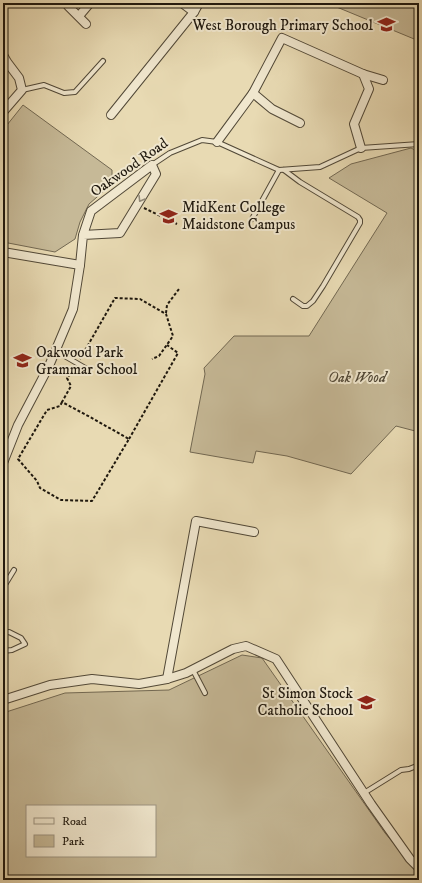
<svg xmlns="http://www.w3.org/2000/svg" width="422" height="883" font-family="'IM FELL DW Pica',serif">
<rect width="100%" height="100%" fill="#e8dab3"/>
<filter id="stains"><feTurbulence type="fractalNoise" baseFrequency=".005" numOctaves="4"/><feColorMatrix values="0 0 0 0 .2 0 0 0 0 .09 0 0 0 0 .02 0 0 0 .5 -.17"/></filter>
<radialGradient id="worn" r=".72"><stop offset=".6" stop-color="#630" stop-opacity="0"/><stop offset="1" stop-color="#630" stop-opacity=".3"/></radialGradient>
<g fill="#c6b997" stroke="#726852" fill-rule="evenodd">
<polygon points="327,3 419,3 419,41"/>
<polygon points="23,105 112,170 112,184 89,204 80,222 75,239 55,252 3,242 3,130"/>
<polygon points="411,148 419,152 419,432 396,426 351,474 287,456 256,451 253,463 190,452 205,374 204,368 234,336 309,336 387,213 329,178 351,164"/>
<path d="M242,655L262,658L385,833L419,874V880H3V713L65,693L169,690ZM27,806H155V856H27Z"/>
</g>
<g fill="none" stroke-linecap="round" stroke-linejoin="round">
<defs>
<g id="lane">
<polyline points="22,90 44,85 64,93 75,92 103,61"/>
<polyline points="152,165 170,153 202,140 217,142 279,170 320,167 361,148 419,144"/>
<polyline points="284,170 300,182 358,217 360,220 360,223 323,286 313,301 307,306 303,306 293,299"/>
<polyline points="252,219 279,170"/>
<polyline points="56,351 87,369"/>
<polyline points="3,588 14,570"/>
<polyline points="3,633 9,632 21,638 25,644 12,650 3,651"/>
<polyline points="193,670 205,693"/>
<polyline points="364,793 401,770 409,769 419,765"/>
</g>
<g id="street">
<polyline points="182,3 194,12"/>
<polyline points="68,6 86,24"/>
<polyline points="79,16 90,3"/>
<polyline points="3,55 7,62 19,78 22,90 3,112"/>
<polyline points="363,74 383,80"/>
<polyline points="253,93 272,109 300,123"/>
<polyline points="111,115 194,12 199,3"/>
<polyline points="217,142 253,93 282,38 363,74 369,89 354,124 361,148"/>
<polyline points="3,252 80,265"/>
<polyline points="3,463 18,425 49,366 73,309 80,265 83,235 91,211 152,165 156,174 120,233 83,235"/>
<polyline points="167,679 196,521 254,532"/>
<polyline points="3,700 50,685 92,679 139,684 167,679 186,673 233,649 246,646 276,659 371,804 410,859 419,868"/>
</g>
</defs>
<use href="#lane" stroke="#514837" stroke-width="6"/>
<use href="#street" stroke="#514837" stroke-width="10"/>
<g stroke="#1f180e" stroke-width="2" stroke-dasharray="3 2" stroke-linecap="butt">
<polyline points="144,208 177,224"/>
<polyline points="166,313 167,305 179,289"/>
<polyline points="80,359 115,298 140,299 166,314 173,336 159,356 152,359"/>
<polyline points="62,402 60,406 47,410 18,459 37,481 40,488 61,500 92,501 129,439 90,417 62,402 71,386 67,378 75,368"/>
<polyline points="129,439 178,353 167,345"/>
</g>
<use href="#lane" stroke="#f0e7ce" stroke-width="4"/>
<use href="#street" stroke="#f0e7ce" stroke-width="8"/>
</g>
<defs><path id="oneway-chevron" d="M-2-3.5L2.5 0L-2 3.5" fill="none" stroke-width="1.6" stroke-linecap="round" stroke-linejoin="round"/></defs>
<use stroke="#928a78" href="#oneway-chevron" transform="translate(141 199) rotate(121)"/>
<defs>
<symbol id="school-bare" viewBox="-9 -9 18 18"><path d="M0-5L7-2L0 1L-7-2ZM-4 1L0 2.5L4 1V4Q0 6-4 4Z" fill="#8f2418" stroke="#f0e7ce" stroke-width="2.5" paint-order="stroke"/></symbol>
<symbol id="university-bare" viewBox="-9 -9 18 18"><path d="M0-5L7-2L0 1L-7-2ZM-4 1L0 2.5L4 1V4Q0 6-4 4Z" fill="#8f2418" stroke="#f0e7ce" stroke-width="2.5" paint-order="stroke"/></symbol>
</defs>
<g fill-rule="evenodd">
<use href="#school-bare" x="374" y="12" width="25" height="25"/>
<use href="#university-bare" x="156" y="204" width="25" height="25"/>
<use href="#school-bare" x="10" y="348" width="25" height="25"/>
<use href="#school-bare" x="354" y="690" width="25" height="25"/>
</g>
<g text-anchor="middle" stroke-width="4" stroke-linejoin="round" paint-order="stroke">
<g font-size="15" fill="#1f180e" stroke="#f0e7ce" text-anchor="end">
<text x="373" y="30">West Borough Primary School</text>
<text x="182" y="212" text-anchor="start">MidKent College<tspan x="182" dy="17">Maidstone Campus</tspan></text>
<text x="36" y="357" text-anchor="start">Oakwood Park<tspan x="36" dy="17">Grammar School</tspan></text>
<text x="353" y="698">St Simon Stock<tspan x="353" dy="17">Catholic School</tspan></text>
</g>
<g font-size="15" fill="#1f180e" stroke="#f0e7ce">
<text transform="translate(129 167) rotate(-35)" y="5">Oakwood Road</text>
</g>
<g font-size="15" font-style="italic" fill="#514837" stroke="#f0e7ce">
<text x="357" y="382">Oak Wood</text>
</g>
</g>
<rect width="422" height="883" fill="none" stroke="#e8dab3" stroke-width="16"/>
<rect x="4" y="4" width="414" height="875" fill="none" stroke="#1f180e" stroke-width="2"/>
<rect x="8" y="8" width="406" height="867" fill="none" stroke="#1f180e"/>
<rect x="26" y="805" width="130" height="52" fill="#f0e7ce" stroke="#9c9481"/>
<rect x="34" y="818" width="20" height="6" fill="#f0e7ce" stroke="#9c9481"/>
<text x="62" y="825" font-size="12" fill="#1f180e">Road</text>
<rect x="34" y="835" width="20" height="12" fill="#c6b997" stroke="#9c9481"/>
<text x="62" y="845" font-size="12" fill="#1f180e">Park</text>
<rect width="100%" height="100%" filter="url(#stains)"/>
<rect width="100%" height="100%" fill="url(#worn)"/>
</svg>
